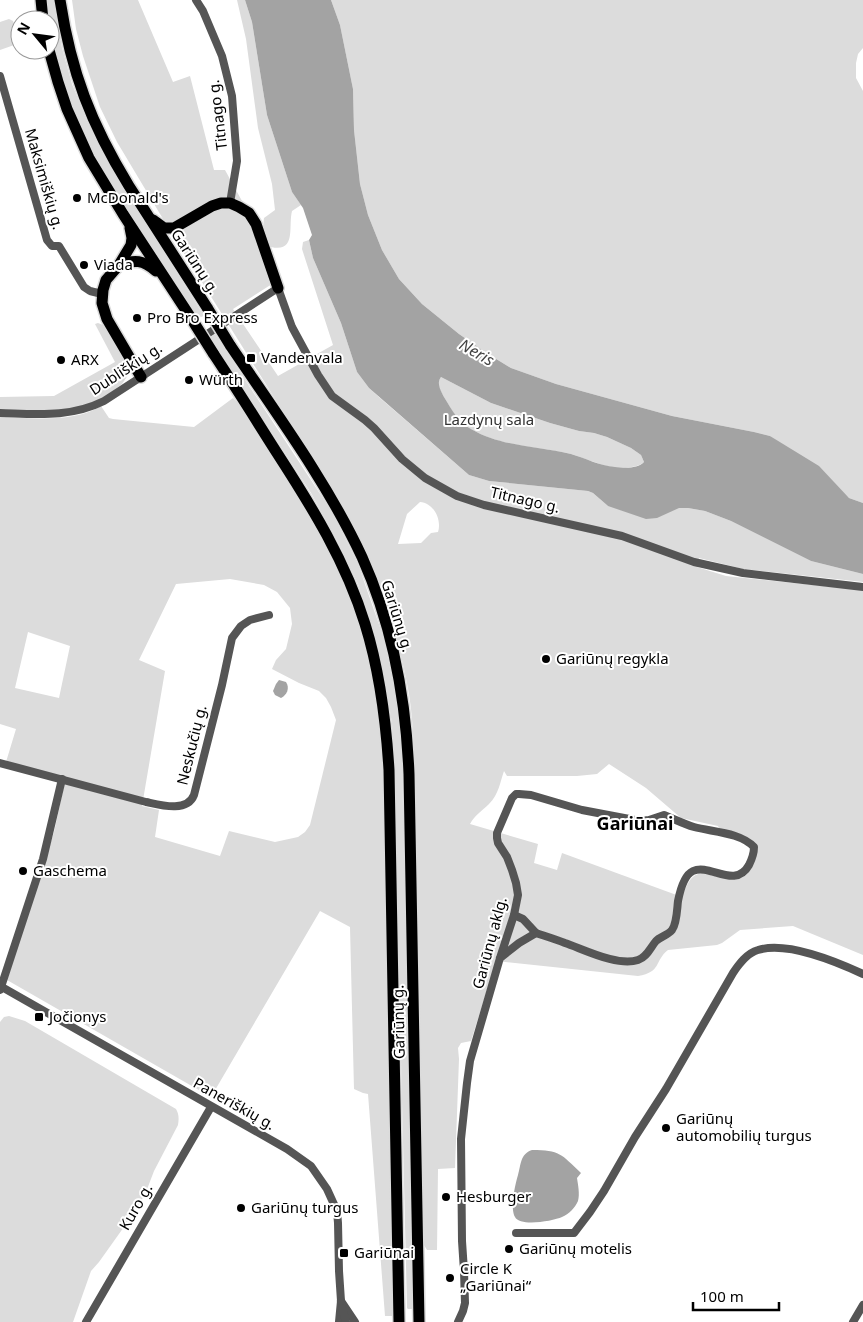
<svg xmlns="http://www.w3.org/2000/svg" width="863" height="1322" font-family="'Noto Sans',sans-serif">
<rect width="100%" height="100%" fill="#fff"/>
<g fill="#dcdcdc" fill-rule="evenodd">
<polygon points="46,0 54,0 62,48 72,84 87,121 114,173 204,316 198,318 111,186 90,147 70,101 55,51"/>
<path d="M72,0H138L173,82L190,76L214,170H225L253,221L272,284L233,309L278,376L333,345L302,249L303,242L309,240L313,258L341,323L357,372L369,388L380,398L469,475L489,481L588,491L593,493L608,506L688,508L705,511L731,521L811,561L863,574V582L743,569L699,558L697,567L726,576L863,590V955L793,926L740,930L722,943L717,945L668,950C654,961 662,972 638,976L496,961L471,1041L461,1043L458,1048L459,1059L455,1168L438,1169L437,1250H427L424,1245L423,1241L414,751C413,732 412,713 409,694C398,630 377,571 347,514L175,239L117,142L100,107L83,56L76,29ZM420,502C434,503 442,520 438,532L431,533L421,543L398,544L407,514ZM609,764L646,788L681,818L718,826L719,828L742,837L757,850C754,858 752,870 745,876C736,883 712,875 702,873C689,875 687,886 682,897L562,853L557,870L534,863L538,844L470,824C475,815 482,811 489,804C499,794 500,782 504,771L507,776H577L597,774Z"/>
<path d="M237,0H245L252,22L267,115L292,192L301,205L292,211C288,226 297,253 271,247C266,237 262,229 264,218L275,210L272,184L258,128L246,39Z"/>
<polygon points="331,0 863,0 863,48 858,54 856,63 856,78 863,91 863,503 849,498 770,436 754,432 672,416 556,384 511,368 488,354 459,334 422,304 399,279 382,250 368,215 360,184 354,130 353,89 340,25"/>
<polygon points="9,19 13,21 19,40 17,44 0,50 0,22"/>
<polygon points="98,323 103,325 128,364 128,375 122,384 101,400 79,408 51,411 0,410 0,397 54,396 115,362 95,324"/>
<polygon points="215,334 332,512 358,564 384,639 396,698 400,730 402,762 413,1306 412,1309 408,1309 407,1308 394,767 392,723 384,676 373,629 358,584 338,542 311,493 210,337"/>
<path d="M441,377L491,403L550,423L579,431L594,433L607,437L631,448L641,455L644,462C637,469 620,468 611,467C597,464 584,458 571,454C537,446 501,447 471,429C457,422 452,410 444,397C440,391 436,383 441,377Z"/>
<path d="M233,398L238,403L311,516L333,556L357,614L366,648L378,703L384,783L394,1304L392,1316H385L368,1094L363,1093L354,1089L350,927L320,911L211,1097L7,980L54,832L66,777L6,762L16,729L0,724V417C31,418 74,423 101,406L109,418L113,419L194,427ZM230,579L264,585L277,592L290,608L292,624L286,649L276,660L272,669L299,683L319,691L326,698L331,707L336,720L310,825L305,832L298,837L275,842L229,831L220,856L155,837L159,810L142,806L165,671L139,660L176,584ZM28,632L70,646L59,698L15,688Z"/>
<path d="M9,1016L25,1021L176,1109C179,1114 179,1119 178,1125L154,1171L146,1192L136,1210L99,1262L91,1271L73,1322H0V1022L4,1017Z"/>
</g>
<g fill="#a3a3a3" fill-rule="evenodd">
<path d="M245,0H331L340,25L353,89L354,130L360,184L368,215L382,250L399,279L422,304L459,334L488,354L511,368L556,384L672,416L754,432L770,436L819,466L849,498L863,503V574L811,561L731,521L705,511L688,508H679L657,518L646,519L608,506L593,493L588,491L489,481L469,475L369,388L357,372L341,323L313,258L309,240L312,235L303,208L292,192L267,115L252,22ZM441,377L491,403L550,423L579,431L594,433L607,437L631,448L641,455L644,462C638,469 624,468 615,467C600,466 585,458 571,454C537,446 502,447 471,429C458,422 452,410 444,397C441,391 436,383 441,377Z"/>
<path d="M279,680L286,682C290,688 287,695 281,698L275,695L273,691L276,684Z"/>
<path d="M532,1150C560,1150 561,1154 581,1173L577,1178C578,1185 580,1194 578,1201C575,1208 569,1214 562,1217C553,1221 520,1227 515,1217C510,1208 515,1185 518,1175C521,1165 520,1154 532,1150Z"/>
</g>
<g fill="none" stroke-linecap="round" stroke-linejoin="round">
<defs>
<g id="highway">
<polyline points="41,0 43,20"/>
<path d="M60,0C71,72 91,124 129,186L208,309"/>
<polyline points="49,50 58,82 67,109 89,158 123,214 191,318"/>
<polyline points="153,220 164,228 174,228 212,206 221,203 230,203 239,207 249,213 256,224 278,288"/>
<polyline points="130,228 132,238 131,245 119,265 106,280 103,290 102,303 107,319 141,377"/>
<path d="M119,265C135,259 143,260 156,271"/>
<path d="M230,345C276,413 327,482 362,557C393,626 406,700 409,774L419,1322"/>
<path d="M213,353C235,386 256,420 277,453C312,507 346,562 365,624C380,672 386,721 389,770L399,1322"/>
</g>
</defs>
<use href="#highway" stroke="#dbdbdb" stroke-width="14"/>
<g stroke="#555" stroke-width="8">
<polyline points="196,0 203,11 222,56 232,96 237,161 230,203"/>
<polyline points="0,76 47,240 52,246 59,246 84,287 90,291 102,294"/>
<path d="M0,413C36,414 70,418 104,401L278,288L292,327L318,375L332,396L365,420L374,428L402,459L425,478L457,496L484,505L622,536L694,562L743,573L863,587"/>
<path d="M0,763L146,802C160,805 187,813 194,795L222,685L232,638L241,626L250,620L269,615"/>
<polyline points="514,915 523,919 536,933"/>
<polyline points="0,986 287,1149 311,1166 327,1189 337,1211 338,1223 339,1271 341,1301 339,1322"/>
<polyline points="0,990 43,859 62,779"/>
<path d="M516,1233H574L590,1212L604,1191L635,1137L666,1089L733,973C739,964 747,953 758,950C787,941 837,962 863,974"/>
<polyline points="341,1301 355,1322"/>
<polyline points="342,1308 346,1322"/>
<polyline points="86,1322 211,1107"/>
<path d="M458,1322L463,1311L465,1303L464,1271L462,1241L461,1139L467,1083L470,1061L500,958L514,915L518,895L516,883L512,870L507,857L498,843L497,838V833L512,798L516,794H519L531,795L582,810L640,821L649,820L664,815C674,819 684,824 694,827C712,832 740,832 754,847C754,854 752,859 749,865C735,890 710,863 693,871C684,875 680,891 678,901C677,909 677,923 672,930C668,935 660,937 656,941C650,948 647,957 638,960C618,967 583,949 565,943C555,939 545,936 536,933L519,943L500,958"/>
<polyline points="853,1322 863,1305"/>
</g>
<use href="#highway" stroke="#000" stroke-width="11"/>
<defs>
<g id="highway-bridge">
<polyline points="208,309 230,345"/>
<polyline points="191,318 213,353"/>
</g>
</defs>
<use href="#highway-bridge" stroke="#dbdbdb" stroke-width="14" stroke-linecap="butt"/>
<use href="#highway-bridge" stroke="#000" stroke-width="11"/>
</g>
<g fill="#000" stroke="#fff" stroke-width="2">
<circle cx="77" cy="198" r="5"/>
<circle cx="84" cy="265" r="5"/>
<circle cx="137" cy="318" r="5"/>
<rect x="246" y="353" width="10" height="10" rx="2.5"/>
<circle cx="61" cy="360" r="5"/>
<circle cx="189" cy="380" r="5"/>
<circle cx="546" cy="659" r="5"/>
<circle cx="23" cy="871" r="5"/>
<rect x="34" y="1012" width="10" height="10" rx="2.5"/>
<circle cx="666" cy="1128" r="5"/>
<circle cx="446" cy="1197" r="5"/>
<circle cx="241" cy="1208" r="5"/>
<circle cx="509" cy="1249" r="5"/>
<rect x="339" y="1248" width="10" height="10" rx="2.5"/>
<circle cx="450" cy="1278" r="5"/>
</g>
<g text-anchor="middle" stroke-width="4" stroke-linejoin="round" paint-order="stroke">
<g font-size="15" fill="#000" stroke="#fff">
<text transform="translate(218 115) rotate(-97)" y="5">Titnago g.</text>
<text transform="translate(44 179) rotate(74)" y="5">Maksimiškių g.</text>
<text transform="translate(195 262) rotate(57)" y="5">Gariūnų g.</text>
<text transform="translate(126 369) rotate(-33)" y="5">Dubliškių g.</text>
<text transform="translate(525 500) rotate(13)" y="5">Titnago g.</text>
<text transform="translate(397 616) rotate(73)" y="5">Gariūnų g.</text>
<text transform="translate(192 745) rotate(-76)" y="5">Neskučių g.</text>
<text transform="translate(490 943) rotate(-75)" y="5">Gariūnų aklg.</text>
<text transform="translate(399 1022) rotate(-91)" y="5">Gariūnų g.</text>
<text transform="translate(234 1104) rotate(29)" y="5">Paneriškių g.</text>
<text transform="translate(136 1207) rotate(-60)" y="5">Kuro g.</text>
</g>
<g font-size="15" fill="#000" stroke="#fff" text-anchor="start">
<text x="87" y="203">McDonald's</text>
<text x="94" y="270">Viada</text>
<text x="147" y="323">Pro Bro Express</text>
<text x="261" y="363">Vandenvala</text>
<text x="71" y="365">ARX</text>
<text x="199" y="385">Würth</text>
<text x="556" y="664">Gariūnų regykla</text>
<text x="33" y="876">Gaschema</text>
<text x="49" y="1022">Jočionys</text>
<text x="676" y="1124">Gariūnų<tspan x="676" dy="17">automobilių turgus</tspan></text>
<text x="456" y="1202">Hesburger</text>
<text x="251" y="1213">Gariūnų turgus</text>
<text x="519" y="1254">Gariūnų motelis</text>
<text x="354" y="1258">Gariūnai</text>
<text x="460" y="1274">Circle K<tspan x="460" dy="17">„Gariūnai“</tspan></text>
</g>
<g font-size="15" fill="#333" stroke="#fff">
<text x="489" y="425">Lazdynų sala</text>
</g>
<g font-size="16" font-style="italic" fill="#444" stroke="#fff">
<text transform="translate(477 352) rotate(30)" y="6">Neris</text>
</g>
<g font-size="18" font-weight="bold" fill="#000" stroke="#fff">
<text x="635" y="830">Gariūnai</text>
</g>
</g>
<g transform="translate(35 35) rotate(299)"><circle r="24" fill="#ffffff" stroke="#999999"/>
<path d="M0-4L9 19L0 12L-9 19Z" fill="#000000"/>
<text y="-8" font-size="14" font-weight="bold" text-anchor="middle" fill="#000000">N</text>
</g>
<path d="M693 1302v8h86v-8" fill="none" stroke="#000000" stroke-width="2.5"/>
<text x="700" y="1302" font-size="15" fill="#000000" stroke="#ffffff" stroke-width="4" paint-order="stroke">100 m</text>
</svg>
